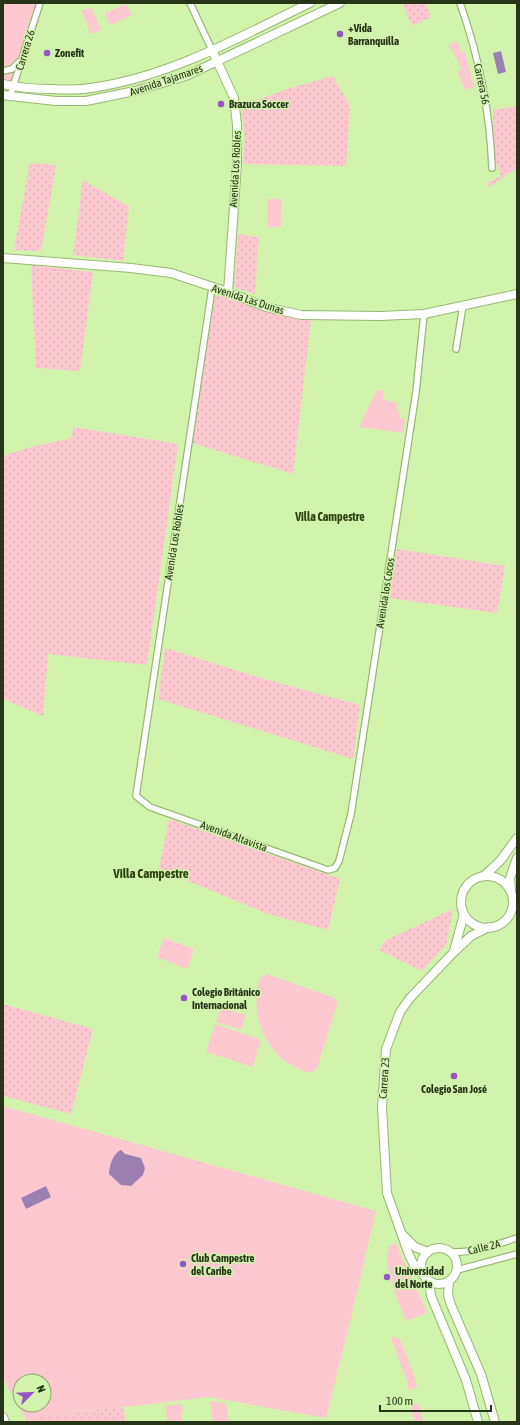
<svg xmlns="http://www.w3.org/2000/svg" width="520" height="1425" font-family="'Asap Condensed',sans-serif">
<defs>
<pattern id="grass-dots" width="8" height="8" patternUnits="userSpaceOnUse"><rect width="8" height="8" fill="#fdc8cf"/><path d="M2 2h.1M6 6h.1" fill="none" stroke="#d9acb1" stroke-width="1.8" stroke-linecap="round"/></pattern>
</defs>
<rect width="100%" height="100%" fill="#d1f3ac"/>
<g fill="url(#grass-dots)">
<polygon points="402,3 425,3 431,17 412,26"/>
<polygon points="333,76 350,106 346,166 243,164 245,136 241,106 287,89"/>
<polygon points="517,106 517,168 489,187 487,183 501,176 495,160 493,110"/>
<polygon points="30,163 47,164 56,166 41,251 14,250"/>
<polygon points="83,180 129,207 123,261 73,255"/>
<polygon points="238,234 259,237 255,294 236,288 234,285"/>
<polygon points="31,265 93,272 80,371 36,368"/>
<polygon points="218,295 268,312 311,319 293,474 192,443 213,297"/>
<polygon points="73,427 178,444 147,665 48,654 43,716 3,699 3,456 31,447 72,438"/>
<polygon points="397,549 505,566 497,613 388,598"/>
<polygon points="165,648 264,679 360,705 353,759 158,699"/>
<polygon points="169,819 340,879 328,930 268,914 159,869"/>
<polygon points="453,909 446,945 422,971 379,950 386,940"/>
<polygon points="3,1004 93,1029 71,1114 3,1096"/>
<polygon points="121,1407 124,1411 126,1422 27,1422 26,1419"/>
</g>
<g fill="#fdc8cf" fill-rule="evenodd">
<polygon points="3,3 38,3 13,82 3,80"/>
<polygon points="126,4 132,15 110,25 105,13"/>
<polygon points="91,7 101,30 91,34 81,11"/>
<polygon points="457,41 462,53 465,52 474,87 465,90 457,72 462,70 449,45"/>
<polygon points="268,199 282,199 281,227 267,227"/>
<polygon points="379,390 383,390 383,400 396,402 400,418 405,419 403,433 359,427 376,392"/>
<polygon points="164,938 194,949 187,969 157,957"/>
<path d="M267,974L332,997L337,1000V1005L317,1068C310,1075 305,1072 297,1068C264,1053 249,1013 260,978Z"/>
<polygon points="221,1008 246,1015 241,1030 216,1022"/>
<polygon points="215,1024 261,1040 253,1067 206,1052"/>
<path d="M3,1106L376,1211L351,1318L326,1418L208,1397L26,1419L3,1379ZM20,1381H44V1405H20Z"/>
<path d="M396,1243L427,1313L406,1321C401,1307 379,1258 390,1246C391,1245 395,1244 396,1243Z"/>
<polygon points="392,1337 397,1338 401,1341 415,1378 417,1387 409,1391 408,1384 391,1338"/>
<polygon points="210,1401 226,1403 229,1422 213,1422"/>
<polygon points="182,1404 183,1411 181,1412 182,1422 167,1422 165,1406"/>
<polygon points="411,1404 418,1404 420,1405 423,1422 414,1422"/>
</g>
<g fill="#9c80b3">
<polygon points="501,51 506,72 498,74 493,53"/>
<path d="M121,1150L125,1154L141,1158L145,1168L143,1175L131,1186L121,1185L109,1174C109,1166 113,1153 121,1150Z"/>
<polygon points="46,1186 51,1197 26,1209 21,1198"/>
</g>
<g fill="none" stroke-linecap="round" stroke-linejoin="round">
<defs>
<g id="street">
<polyline points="190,3 212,50"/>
<path d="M460,3C479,57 490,111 492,168"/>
<polyline points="3,71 12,69 19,62"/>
<polyline points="10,96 40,3"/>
<polyline points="212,288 136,796 150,807 328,870 335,868 339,861 351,814 416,392 424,314"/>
<polyline points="456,349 463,305"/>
<path d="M451,1252C474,1253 495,1245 517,1238"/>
<polyline points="457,1270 517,1254"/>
</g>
<g id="secondary">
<polyline points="212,50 234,98 237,125 237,164 228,292"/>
<path d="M3,84C19,88 35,89 51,89C66,90 82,90 97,87C173,75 241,36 310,3"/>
<polyline points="3,95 10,96 56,101 86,101 135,91 186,76 340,3"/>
<polyline points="3,258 131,268 171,273 228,292 266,307 301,315 380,316 424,314 517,294"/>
<polyline points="484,876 500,861 517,838"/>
<circle cx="487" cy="902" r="26"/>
<polyline points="511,891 510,878 517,858"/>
<polyline points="454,951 464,914"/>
<polyline points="403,1235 415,1247 428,1252"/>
<circle cx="439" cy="1266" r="18"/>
<polyline points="423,1274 414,1265 409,1255 387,1193 382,1108 386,1049 400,1012 410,998 454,952 471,936 489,927"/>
<polyline points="429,1281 431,1296 466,1380 478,1422"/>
<polyline points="449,1282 448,1295 451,1305 481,1374 495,1422"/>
<polyline points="3,1417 5,1422"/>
</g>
</defs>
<use href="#street" stroke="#97b873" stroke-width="8"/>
<use href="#secondary" stroke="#97b873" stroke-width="10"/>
<use href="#street" stroke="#fff" stroke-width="5.5"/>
<use href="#secondary" stroke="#fff" stroke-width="8"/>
</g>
<g fill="#9853c7" stroke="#d1f3ac" stroke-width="1.5">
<circle cx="340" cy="34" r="4"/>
<circle cx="47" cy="53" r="4"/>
<circle cx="221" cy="104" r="4"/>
<circle cx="184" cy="998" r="4"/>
<circle cx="454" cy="1076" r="4"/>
<circle cx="183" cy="1264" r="4"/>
<circle cx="387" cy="1277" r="4"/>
</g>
<g text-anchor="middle" stroke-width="3" stroke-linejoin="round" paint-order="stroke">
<g font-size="11" font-weight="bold" fill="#273418" stroke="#d1f3ac" text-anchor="start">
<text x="348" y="32">+Vida<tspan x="348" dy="13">Barranquilla</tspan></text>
<text x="55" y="57">Zonefit</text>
<text x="229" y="108">Brazuca Soccer</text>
<text x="192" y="996">Colegio Británico<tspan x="192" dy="13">Internacional</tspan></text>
<text x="454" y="1093" text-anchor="middle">Colegio San José</text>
<text x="191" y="1262">Club Campestre<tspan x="191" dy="13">del Caribe</tspan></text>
<text x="395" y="1275">Universidad<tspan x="395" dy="13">del Norte</tspan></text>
</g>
<g font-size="11" fill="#273418" stroke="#d1f3ac">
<text transform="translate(25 50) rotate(-73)" y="4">Carrera 26</text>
<text transform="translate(166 80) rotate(-19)" y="4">Avenida Tajamares</text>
<text transform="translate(482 84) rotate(78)" y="4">Carrera 56</text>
<text transform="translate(235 169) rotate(-87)" y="4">Avenida Los Robles</text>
<text transform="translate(248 299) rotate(18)" y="4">Avenida Las Dunas</text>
<text transform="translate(174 542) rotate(-81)" y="4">Avenida Los Robles</text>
<text transform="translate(385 593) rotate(-81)" y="4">Avenida los Cocos</text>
<text transform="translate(234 836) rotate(20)" y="4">Avenida Altavista</text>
<text transform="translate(384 1078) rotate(-86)" y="4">Carrera 23</text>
<text transform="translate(484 1247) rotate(-14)" y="4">Calle 2A</text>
</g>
<g font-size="12" font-weight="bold" fill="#2f4411" stroke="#d1f3ac">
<text x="330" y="521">Villa Campestre</text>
</g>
<g font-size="13" font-weight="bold" fill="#2f4411" stroke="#d1f3ac">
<text x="151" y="878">Villa Campestre</text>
</g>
</g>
<rect width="520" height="1425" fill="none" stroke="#273418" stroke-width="8"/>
<g transform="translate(32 1393) rotate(66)"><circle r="19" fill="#d1f3ac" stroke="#8da771"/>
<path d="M0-3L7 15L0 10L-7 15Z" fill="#9853c7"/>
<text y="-6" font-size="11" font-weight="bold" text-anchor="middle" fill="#273418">N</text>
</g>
<path d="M380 1405v6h111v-6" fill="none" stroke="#273418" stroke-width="2"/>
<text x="386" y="1405" font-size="12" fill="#273418" stroke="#d1f3ac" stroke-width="3" paint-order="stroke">100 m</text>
</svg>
